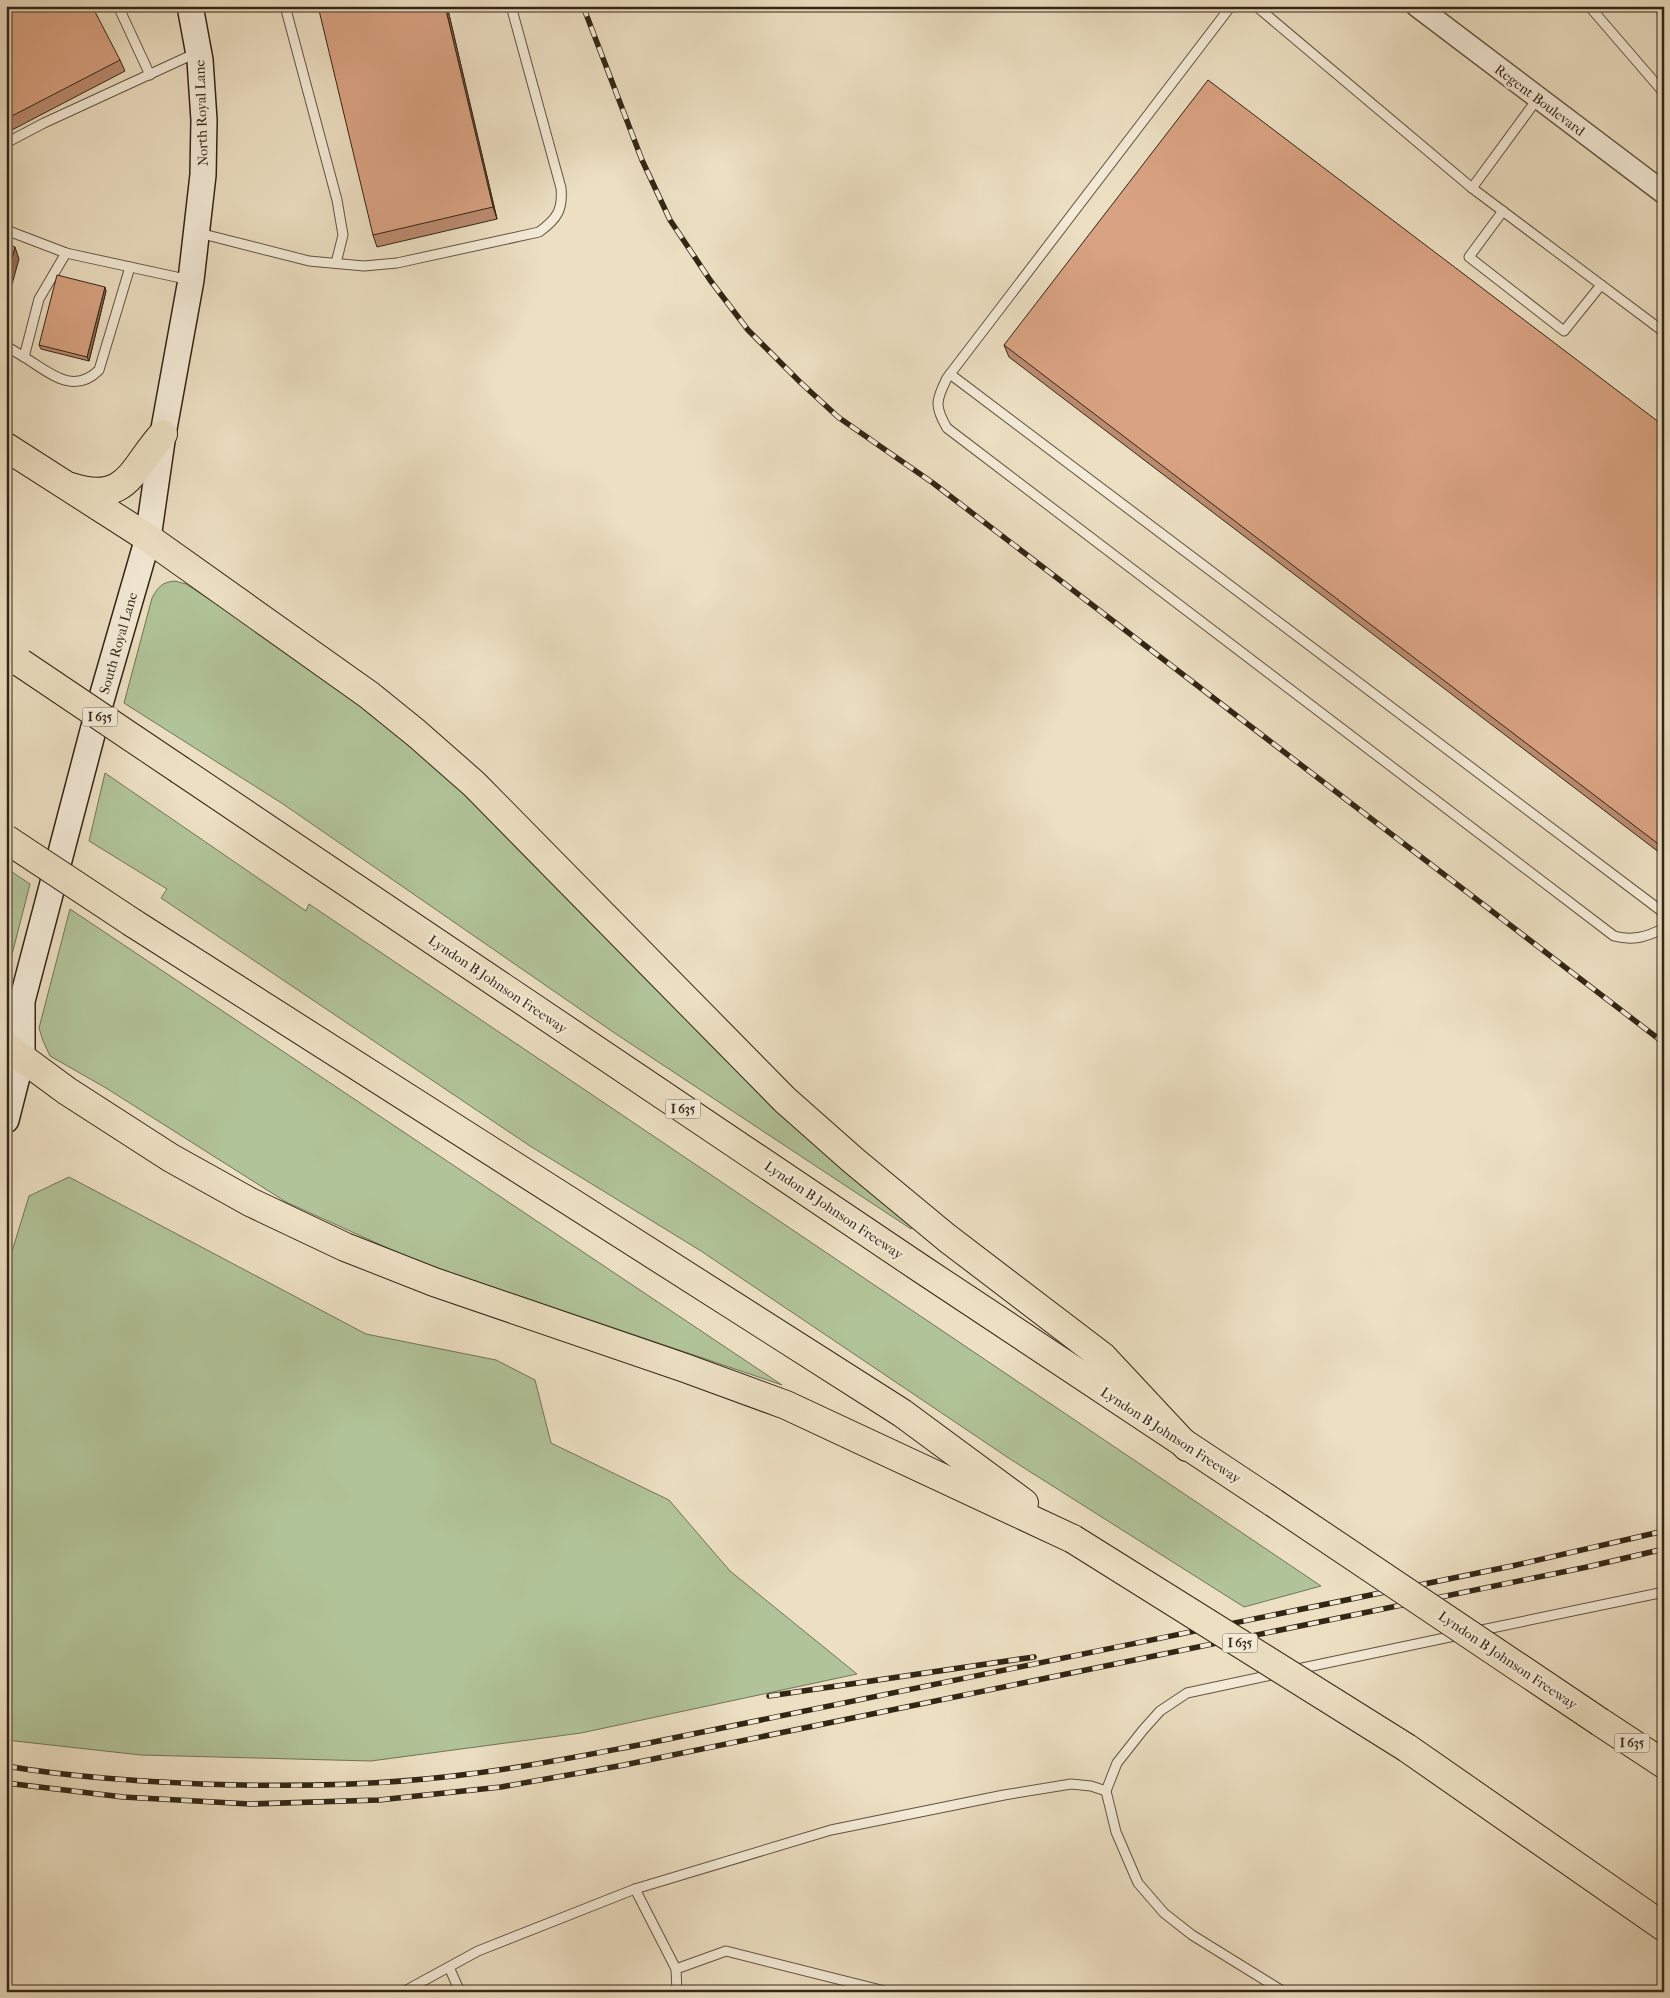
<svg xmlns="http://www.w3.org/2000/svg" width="1670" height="1998" font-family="'IM FELL French Canon',serif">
<rect width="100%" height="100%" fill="#ecdfc2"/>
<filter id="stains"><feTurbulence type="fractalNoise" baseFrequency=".004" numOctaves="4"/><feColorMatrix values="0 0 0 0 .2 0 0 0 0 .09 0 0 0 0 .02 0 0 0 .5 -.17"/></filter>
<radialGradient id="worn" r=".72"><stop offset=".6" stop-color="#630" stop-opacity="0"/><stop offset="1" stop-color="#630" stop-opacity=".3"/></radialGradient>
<g fill="#b1c398" stroke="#727456">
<path d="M175,581L186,584L347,691L441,765L916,1222L911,1229L616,1034L283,804L124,703L152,598C158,587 162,582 175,581Z"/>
<polygon points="105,773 306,911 309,904 1321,1586 1244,1607 1010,1459 701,1251 530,1146 161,898 167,889 89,841"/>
<polygon points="6,868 30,884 6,978"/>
<polygon points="70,909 782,1385 414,1260 286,1202 106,1088 50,1056 43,1041 39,1028"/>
<polygon points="69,1177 366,1334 496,1360 535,1380 551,1443 669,1500 730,1571 857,1674 581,1733 371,1761 141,1755 6,1740 6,1271 29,1196"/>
</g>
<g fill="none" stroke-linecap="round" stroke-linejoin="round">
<defs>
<g id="service">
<polyline points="118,6 150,75"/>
<polyline points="285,6 337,200 343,235 336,263"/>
<path d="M1231,6L947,378C936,400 934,406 947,428L1614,936C1633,941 1647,937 1664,928"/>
<polyline points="1256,6 1472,188"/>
<polyline points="1589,6 1664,93"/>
<polyline points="1658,6 1664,13"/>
<polyline points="1538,98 1472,188 1664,332"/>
<polyline points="6,143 44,123 196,53"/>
<polyline points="1503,211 1469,257 1564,331 1601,285"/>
<polyline points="6,230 66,253 190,280"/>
<path d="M199,233L309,261L364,266L397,263L539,232C557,219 563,210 561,188L511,6"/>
<polyline points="6,346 24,357 39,299 66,253"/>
<path d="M24,357C49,372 73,396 99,370L130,267"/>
<polyline points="950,374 1664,913"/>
<polyline points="1477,1631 1664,1592"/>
<polyline points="1293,1670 1459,1635"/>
<polyline points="1276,1674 1187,1693 1160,1711 1143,1730 1117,1763 1106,1791 1116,1832 1138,1883 1164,1913 1192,1935 1284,1992"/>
<polyline points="635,1889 676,1969 677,1992"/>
<polyline points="449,1967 460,1992"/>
<polyline points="676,1969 726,1951 889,1992"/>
<polyline points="403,1992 478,1951 635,1889 831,1830 1004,1795 1071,1784 1091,1786 1106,1791"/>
</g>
<polyline id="tertiary" points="1417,6 1664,193"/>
<polyline id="secondary" points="6,1120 22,1057 22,1001 100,704 148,538 163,434 191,280 203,175 204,120 200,60 190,6"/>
<g id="motorway">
<polyline points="6,447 148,538 369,695 416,733 474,784 785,1100 854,1161 947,1238 1103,1357 1187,1447"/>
<path d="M71,487C128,506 133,466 163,434"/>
<polyline points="180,770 923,1270 1274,1503"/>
<polyline points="133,923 902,1413 1024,1503"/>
<polyline points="6,1046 67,1091 171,1158 250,1202 345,1247 434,1282 685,1368 786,1405 1073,1539"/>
<polyline points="1600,1722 1664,1764"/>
<polyline points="1407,1748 1664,1927"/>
</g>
</defs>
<use href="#service" stroke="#615440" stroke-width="11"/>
<use href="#tertiary" stroke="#615440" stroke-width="24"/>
<use href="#secondary" stroke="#332615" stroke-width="28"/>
<use href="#motorway" stroke="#332615" stroke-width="30"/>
<use href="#service" stroke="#f3ead7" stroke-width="9"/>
<use href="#tertiary" stroke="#f3ead7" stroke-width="21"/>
<use href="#secondary" stroke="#f3ead7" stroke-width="25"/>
<use href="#motorway" stroke="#ecdfc2" stroke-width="28"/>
<defs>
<g id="rail">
<polyline points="583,6 642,160 670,220 710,280 748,330 800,382 838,417 933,483 1664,1043"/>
<polyline points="769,1696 1034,1657"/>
<path d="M6,1766C71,1777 136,1781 202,1784C291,1787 381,1786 469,1774C528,1767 586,1755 644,1744L1512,1566L1664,1531"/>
<polyline points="6,1783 123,1797 250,1804 379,1800 501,1787 624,1765 1587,1567 1664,1549"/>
</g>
</defs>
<use href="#rail" stroke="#332615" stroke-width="5.5"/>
<use href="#rail" stroke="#f3ead7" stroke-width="4" stroke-dasharray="11" stroke-linecap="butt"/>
<defs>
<g id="motorway-bridge">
<polyline points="21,663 180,770"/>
<polyline points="6,839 133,923"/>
<polyline points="1274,1503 1600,1722"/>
<polyline points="1073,1539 1407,1748"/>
</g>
</defs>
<use href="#motorway-bridge" stroke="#332615" stroke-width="30" stroke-linecap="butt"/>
<use href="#motorway-bridge" stroke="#ecdfc2" stroke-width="28"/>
</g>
<g fill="#bb8b70" stroke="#332615">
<polygon points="6,6 120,60 125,71 6,133"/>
<polygon points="447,6 497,219 377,247 373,235"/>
<polygon points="106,291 89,361 41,349 39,345"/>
<polygon points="1004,345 1664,426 1664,856 1009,357"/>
</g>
<g fill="#98715b" stroke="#332615">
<polygon points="445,6 447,6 497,219 493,207"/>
<polygon points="15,247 19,259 6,306 6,279"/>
<polygon points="105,287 106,291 89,361 87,357"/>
<polygon points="1664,843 1664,852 1661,846"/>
</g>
<g fill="#d9a282" stroke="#332615">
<polygon points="6,6 92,6 120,60 6,119"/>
<polygon points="318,6 445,6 493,207 373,235"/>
<polygon points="1208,80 1664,426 1664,843 1661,846 1004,345"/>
<polygon points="6,244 15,247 6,279"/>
<polygon points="57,275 105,287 87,357 39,345"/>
</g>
<g text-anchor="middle" stroke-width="5" stroke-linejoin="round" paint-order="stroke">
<g fill="#f3ead7" stroke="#6d614f" stroke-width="1">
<rect x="82.5" y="707.5" width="35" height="19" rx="4"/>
<rect x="665.5" y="1099.5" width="35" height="19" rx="4"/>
<rect x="1222.5" y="1633.5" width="35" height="19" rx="4"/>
<rect x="1614.5" y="1733.5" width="35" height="19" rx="4"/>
</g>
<g font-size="12" font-weight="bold" fill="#332615">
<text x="100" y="721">I 635</text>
<text x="683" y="1113">I 635</text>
<text x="1240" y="1647">I 635</text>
<text x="1632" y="1747">I 635</text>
</g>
<g font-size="14" fill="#332615" stroke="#f3ead7">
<text transform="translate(1540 100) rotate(37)" y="5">Regent Boulevard</text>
<text transform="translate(201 113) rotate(-92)" y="5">North Royal Lane</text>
<text transform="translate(118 643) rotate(-74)" y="5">South Royal Lane</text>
<text transform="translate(498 984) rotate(34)" y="5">Lyndon B Johnson Freeway</text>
<text transform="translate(834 1210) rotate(34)" y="5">Lyndon B Johnson Freeway</text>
<text transform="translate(1171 1435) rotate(33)" y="5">Lyndon B Johnson Freeway</text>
<text transform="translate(1508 1660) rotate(34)" y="5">Lyndon B Johnson Freeway</text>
</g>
</g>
<rect width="1670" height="1998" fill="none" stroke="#ecdfc2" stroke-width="25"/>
<rect x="8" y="8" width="1655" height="1983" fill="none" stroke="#332615" stroke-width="2.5"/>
<rect x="12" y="12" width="1645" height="1973" fill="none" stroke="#332615"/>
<rect width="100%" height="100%" filter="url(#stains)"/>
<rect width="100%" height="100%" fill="url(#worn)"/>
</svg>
